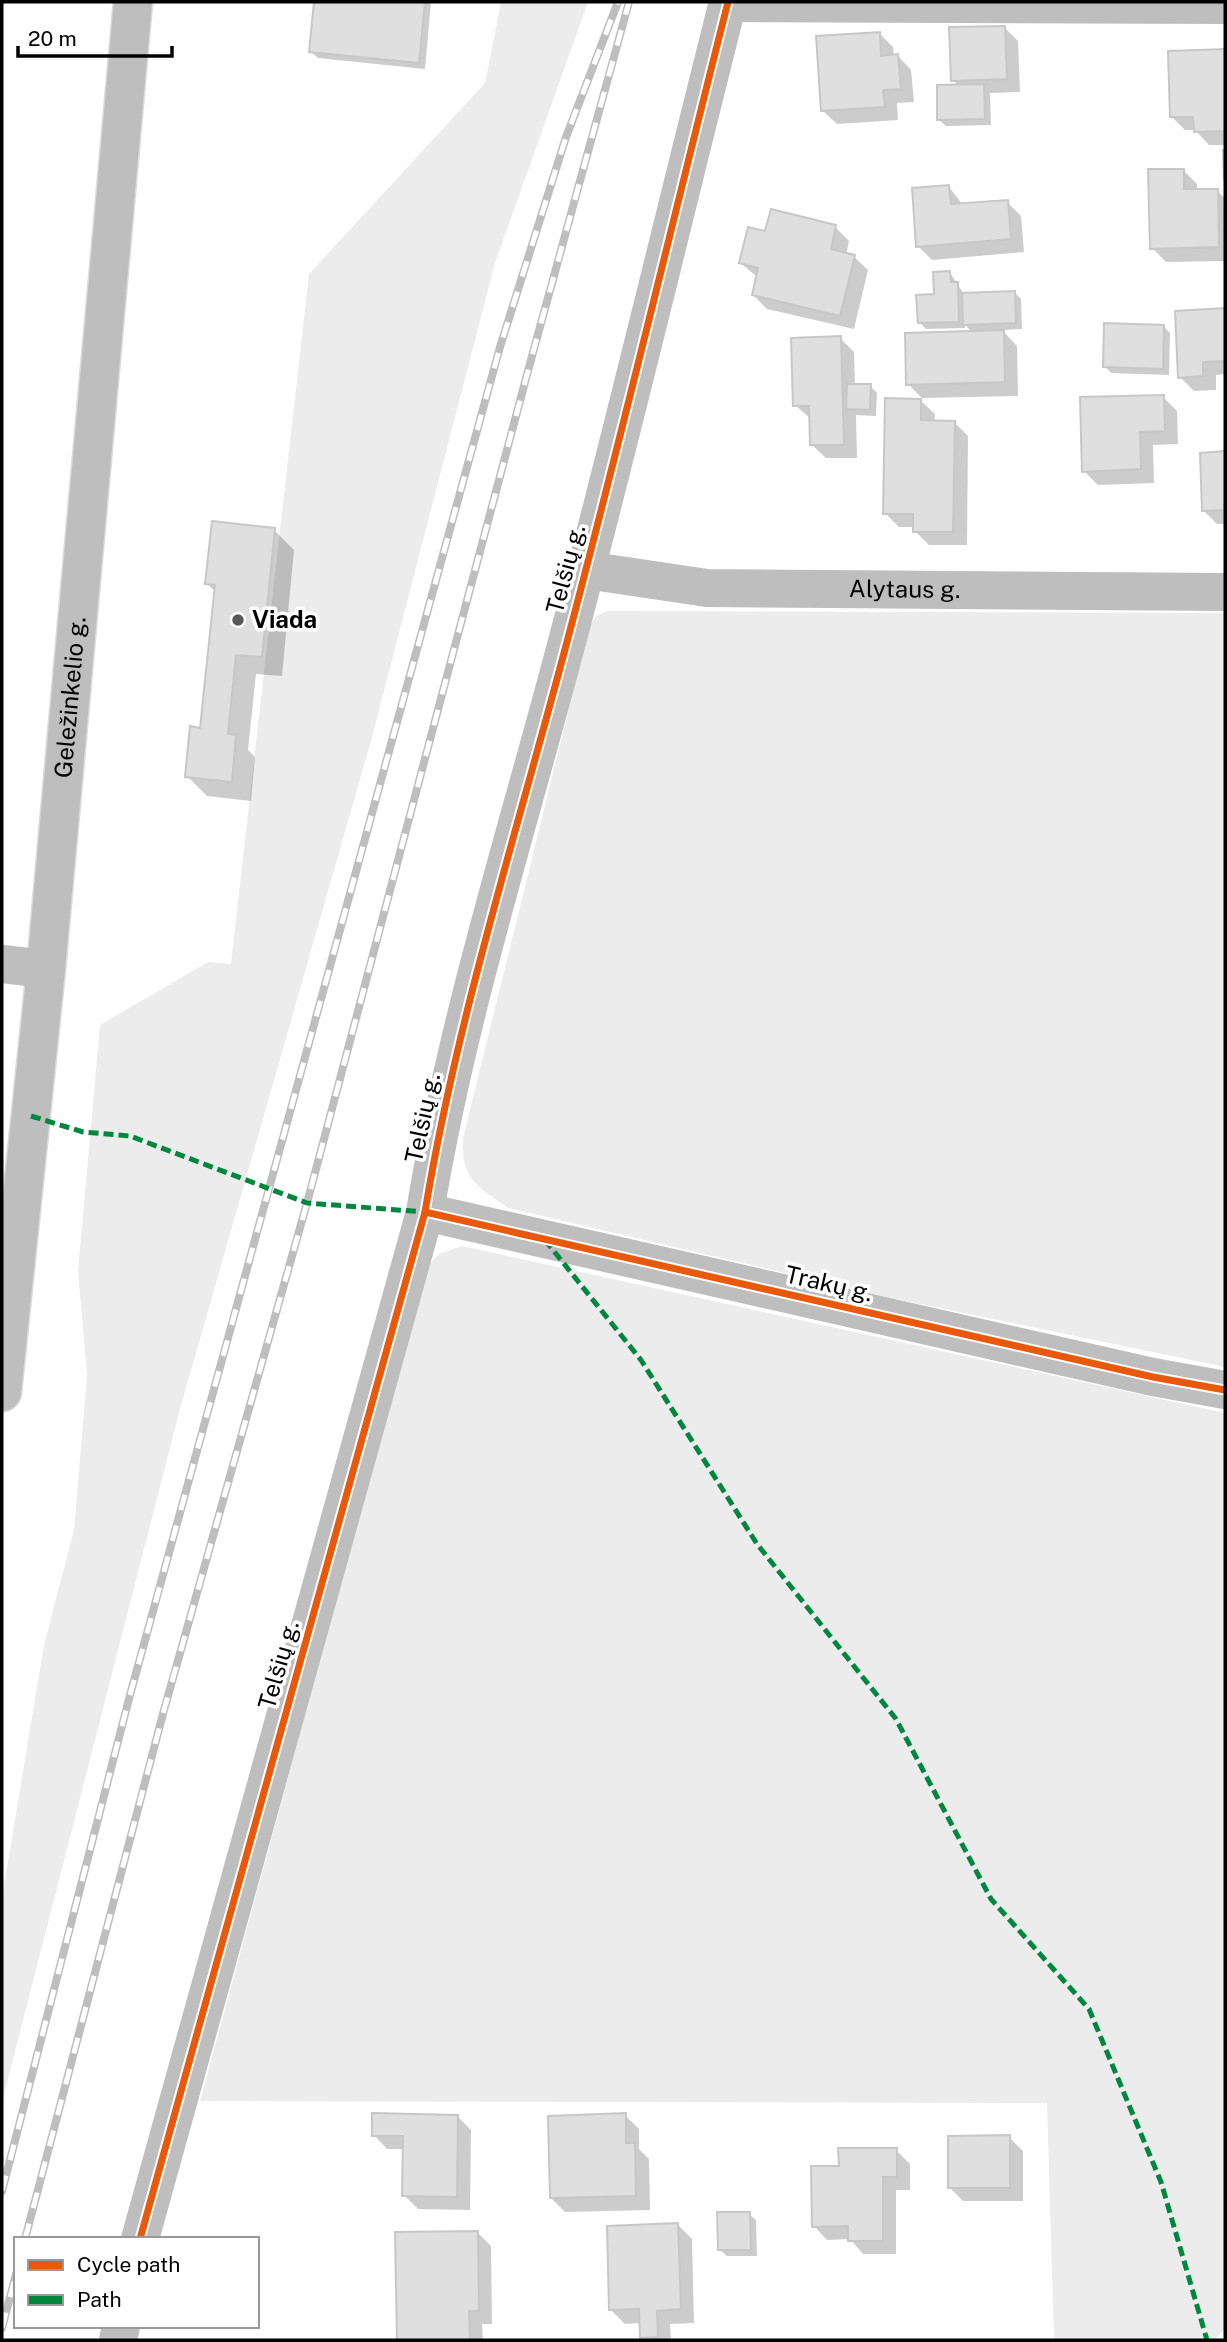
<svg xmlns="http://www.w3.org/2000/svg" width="1227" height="2342" font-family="'Public Sans',sans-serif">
<rect width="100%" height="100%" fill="#fff"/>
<g fill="#ececec">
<polygon points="501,2 588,2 495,263 371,741 180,1409 2,2102 2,1898 44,1645 74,1530 87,1375 78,1271 100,1025 208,962 231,964 309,274 485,83"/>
<path d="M608,611L1225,613V1367L887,1297L508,1208C476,1185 461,1180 463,1138L589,627L596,616Z"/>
<polygon points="462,1246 1225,1413 1225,2329 1214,2340 1054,2340 1047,2103 200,2101 427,1267 439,1254"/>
</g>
<g fill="#0003">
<polygon points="316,2 431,2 425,69 318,58 311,52"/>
<polygon points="1004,27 1018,41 1020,92 990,93 991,125 946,126 939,120 959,86 953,80"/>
<polygon points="879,33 893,47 894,56 898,56 911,70 914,102 897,103 898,120 837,124 823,111"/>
<polygon points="1225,51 1225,145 1209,145 1195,130 1185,130 1171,116 1170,52"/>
<polygon points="1183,170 1197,184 1197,191 1217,191 1225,198 1225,261 1166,262 1152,248"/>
<polygon points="949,187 963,205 1007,202 1021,216 1024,252 932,260 918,246"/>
<polygon points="835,227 849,241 846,255 854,257 868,270 854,329 767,309 753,295 757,277 741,263 767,234"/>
<polygon points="950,273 964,294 1014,292 1021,299 1022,329 1002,330 1017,346 1018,396 922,398 908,384 973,333 965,325 965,328 926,329 919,322"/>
<polygon points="1225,310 1225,374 1216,375 1216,390 1194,391 1180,377 1177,312"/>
<polygon points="1164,327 1170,333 1169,375 1111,373 1105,366"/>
<polygon points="840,338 854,352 855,386 870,386 877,393 876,416 856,415 857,458 826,458 812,445 811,419 795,405"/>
<polygon points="1163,397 1177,411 1178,444 1153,445 1154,483 1098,485 1084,471"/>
<polygon points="921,401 935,414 934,422 954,422 968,436 967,545 929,545 915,531 915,527 899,527 885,513"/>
<polygon points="1225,453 1225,524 1217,524 1204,511 1202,454"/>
<polygon points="274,530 294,550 282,676 256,674 248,750 255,757 251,801 207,796 187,776 202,730 216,592 207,584"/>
<polygon points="625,2115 639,2129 639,2149 649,2159 650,2210 565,2212 551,2198"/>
<polygon points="457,2116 471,2130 470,2210 418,2209 404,2195 405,2149 387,2149 374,2135"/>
<polygon points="1009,2137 1023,2151 1023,2201 963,2201 949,2187"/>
<polygon points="896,2150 910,2164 910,2190 896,2190 896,2254 863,2254 850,2239 827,2240 814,2226 840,2167"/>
<polygon points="749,2214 756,2220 757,2256 727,2256 720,2250"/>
<polygon points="678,2225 692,2239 694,2323 670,2324 671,2340 645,2340 641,2337 641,2323 625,2324 611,2310"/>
<polygon points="477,2232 491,2246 492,2324 482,2324 483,2340 399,2340 397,2234"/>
</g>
<g fill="#dfdfdf" stroke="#c7c7c7" stroke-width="2">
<polygon points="314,2 425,2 419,63 309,52"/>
<polygon points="1005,26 1007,79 951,81 949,27"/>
<polygon points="880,32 881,56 898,54 901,89 883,90 885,107 821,111 816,36"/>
<polygon points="1225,49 1225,131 1194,132 1193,117 1170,117 1168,51"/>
<polygon points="984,84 985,119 937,120 937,85"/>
<polygon points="1223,150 1225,150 1225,178 1224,179"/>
<polygon points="1148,169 1184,169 1184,189 1218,189 1219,247 1150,249"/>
<polygon points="949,185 951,204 1008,200 1011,239 916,247 912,188"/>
<polygon points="771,209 836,225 831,249 855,255 840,316 752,295 758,268 739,263 748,227 765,231"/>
<polygon points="950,271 951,282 958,282 959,322 918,323 916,295 934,294 933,272"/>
<polygon points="1015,291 1016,323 963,325 962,293"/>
<polygon points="1225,308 1225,361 1203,362 1203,376 1178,378 1175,311"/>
<polygon points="1104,323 1164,325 1163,369 1103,367"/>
<polygon points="1004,330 1005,382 906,385 905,333"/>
<polygon points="841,336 844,445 810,445 809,406 793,406 791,338"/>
<polygon points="847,384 871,384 870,410 846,409"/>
<polygon points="1164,395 1165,431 1140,432 1141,469 1082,472 1080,397"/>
<polygon points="885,398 921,399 921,420 955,421 953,532 913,532 913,514 883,514"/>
<polygon points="1225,451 1225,510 1202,511 1200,453"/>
<polygon points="212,521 275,528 262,657 236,655 228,734 236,735 232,782 185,777 190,726 200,728 215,585 205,584"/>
<polygon points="372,2113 458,2115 457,2197 402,2196 403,2136 372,2136"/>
<polygon points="626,2113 626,2143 635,2143 636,2196 550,2198 548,2116"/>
<polygon points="1010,2135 1010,2188 948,2188 948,2136"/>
<polygon points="838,2148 897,2148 897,2177 883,2177 883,2241 848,2241 848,2226 812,2227 811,2166 839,2166"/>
<polygon points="717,2212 750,2212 751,2250 718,2250"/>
<polygon points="678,2223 681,2309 657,2311 658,2337 640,2338 639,2309 609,2310 607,2226"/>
<polygon points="478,2231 479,2311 469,2311 470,2340 397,2340 395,2232"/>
</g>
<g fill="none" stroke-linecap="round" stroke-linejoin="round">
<defs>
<g id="primary">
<path id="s2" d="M2,1392L46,969L133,2"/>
</g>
</defs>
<use href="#primary" stroke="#dbdbdb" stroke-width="41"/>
<g stroke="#bebebe" stroke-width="38">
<polyline points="728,3 1225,5"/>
<path id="s1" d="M586,570L707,588L1225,592"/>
<polyline points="2,964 46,969"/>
<polyline points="425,1212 1153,1377 1225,1390"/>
<path d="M140,2239L425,1212C456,1023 515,838 564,653C622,436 673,219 728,2"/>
<polyline points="118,2340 121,2326"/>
</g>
<use href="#primary" stroke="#bebebe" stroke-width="38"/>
<defs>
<g id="rail">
<polyline points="2,2191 130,1695 500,347 566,137 618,2"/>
<polyline points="25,2239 164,1710 307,1203 529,367 629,2"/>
<polyline points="2,2328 16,2274"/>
</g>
</defs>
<use href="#rail" stroke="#bebebe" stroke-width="8"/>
<use href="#rail" stroke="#fff" stroke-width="5" stroke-dasharray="16" stroke-linecap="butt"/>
<g stroke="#00873e" stroke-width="5" stroke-dasharray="10 5" stroke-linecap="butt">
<polyline points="31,1116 83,1132 130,1136 307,1203 425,1212"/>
<polyline points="545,1240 641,1360 757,1544 896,1719 991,1899 1089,2009 1161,2182 1207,2340"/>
</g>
<defs>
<g id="cycleway">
<polyline points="425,1212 1153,1377 1225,1390"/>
<path d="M140,2239L425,1212C456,1023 515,838 564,653C622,436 673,219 728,2"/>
</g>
</defs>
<use href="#cycleway" stroke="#fff" stroke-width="11"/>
<use href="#cycleway" stroke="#e8590c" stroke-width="7"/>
</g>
<circle fill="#595959" stroke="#fff" stroke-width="2.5" cx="238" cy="620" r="7"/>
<g text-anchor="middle" stroke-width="7" stroke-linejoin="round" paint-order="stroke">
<g font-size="24" fill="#000" stroke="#fff">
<text transform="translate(566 569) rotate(-75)" y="8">Telšių g.</text>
<text dy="8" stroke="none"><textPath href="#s1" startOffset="320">Alytaus g.</textPath></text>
<text dy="8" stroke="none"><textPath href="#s2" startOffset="698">Geležinkelio g.</textPath></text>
<text transform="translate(423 1118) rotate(-78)" y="8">Telšių g.</text>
<text transform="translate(829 1284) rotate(13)" y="8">Trakų g.</text>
<text transform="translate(279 1665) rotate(-74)" y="8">Telšių g.</text>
</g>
<g font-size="24" font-weight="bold" fill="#000" stroke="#fff" text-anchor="start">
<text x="252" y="628">Viada</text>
</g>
</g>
<rect width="1227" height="2342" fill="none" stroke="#000000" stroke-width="7"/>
<rect x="14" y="2237" width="245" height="91" fill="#ffffff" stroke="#999999" stroke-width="2"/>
<rect x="28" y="2260" width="35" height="10" fill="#e8590c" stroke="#999999" stroke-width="2"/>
<text x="77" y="2272" font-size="21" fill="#000000">Cycle path</text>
<rect x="28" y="2295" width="35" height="10" fill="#00873e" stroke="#999999" stroke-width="2"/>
<text x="77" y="2307" font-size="21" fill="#000000">Path</text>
<path d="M18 46v10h154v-10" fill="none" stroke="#000000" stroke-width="3.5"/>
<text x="28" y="46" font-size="21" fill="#000000" stroke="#ffffff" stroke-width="5" paint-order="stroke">20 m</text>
</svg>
